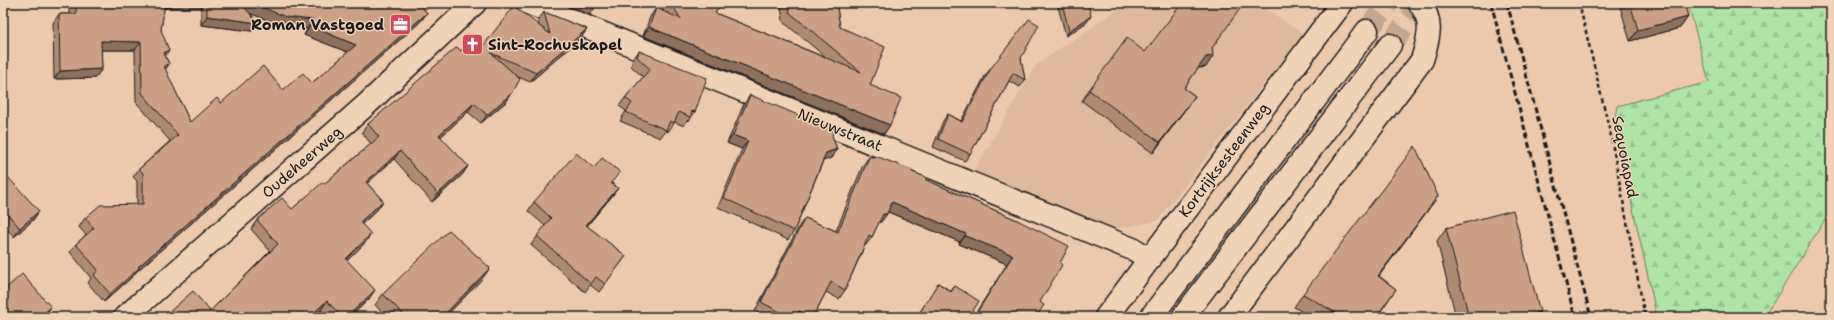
<svg xmlns="http://www.w3.org/2000/svg" width="1834" height="320" font-family="'Shantell Sans',sans-serif">
<defs>
<pattern id="forest-firs" width="22" height="20" patternUnits="userSpaceOnUse"><rect width="22" height="20" fill="#afe4a6"/><path d="M5 1l3.5 6h-7zM16 11l3.5 6h-7z" fill="#96c38e"/></pattern>
</defs>
<rect width="100%" height="100%" fill="#ecc8ad"/>
<filter id="ink" filterUnits="userSpaceOnUse"><feTurbulence type="fractalNoise" baseFrequency=".025" numOctaves="2"/><feDisplacementMap in="SourceGraphic" scale="8" xChannelSelector="R" yChannelSelector="G"/><feConvolveMatrix kernelMatrix="1 2 1 2 8 2 1 2 1" color-interpolation-filters="sRGB"/></filter>
<g filter="url(#ink)">
<polygon fill="#deb99e" points="1127,3 1258,3 1303,34 1157,221 1113,229 972,174 1036,65"/>
<polygon fill="url(#forest-firs)" stroke="#668061" points="1688,3 1831,3 1831,210 1764,317 1657,317 1614,123 1617,106 1709,82"/>
<g fill="none" stroke-linecap="round" stroke-linejoin="round">
<g stroke="#c2a690" stroke-width="22" stroke-dasharray="22 11" stroke-linecap="butt">
<polyline points="1367,31 1388,3"/>
<polyline points="1390,45 1422,3"/>
</g>
<defs>
<g id="street">
<polyline points="528,3 1135,250 1150,259"/>
<polyline points="125,317 366,105 475,3"/>
<polyline points="1106,317 1342,3"/>
<path d="M1229,317L1422,60C1428,40 1435,21 1419,3"/>
</g>
<g id="primary">
<polyline points="1151,317 1367,31"/>
<polyline points="1183,317 1390,45"/>
</g>
</defs>
<use href="#street" stroke="#1c1c1c" stroke-width="25"/>
<use href="#primary" stroke="#1c1c1c" stroke-width="25"/>
<polyline stroke="#1c1c1c" stroke-width="2.5" stroke-dasharray="4 3" stroke-linecap="butt" points="1579,3 1610,132 1645,317"/>
<use href="#street" stroke="#f0d2b7" stroke-width="22"/>
<use href="#primary" stroke="#f0d2b7" stroke-width="22"/>
<g stroke="#1c1c1c" stroke-width="3" stroke-dasharray="6 3" stroke-linecap="butt">
<polyline points="1491,3 1575,317"/>
<polyline points="1507,3 1591,317"/>
</g>
</g>
<g fill="#af8a73" stroke="#1c1c1c" fill-rule="evenodd">
<path d="M69,3H418L427,13L420,22L136,272L133,276L104,302L88,283L91,278L70,252L76,244L86,235L79,227L85,218L137,204V181L133,177L139,169L170,141L136,102L135,50H101L102,69L95,78L54,79L53,23L59,14H69ZM201,7V25L252,31L258,23L250,13L280,25L307,29L304,35L348,52L312,83L221,103L190,122L165,70L169,64L165,55L161,30L164,8Z"/>
<polygon points="658,3 722,3 715,13 827,58 782,21 783,19 780,3 840,3 837,8 840,27 870,85 890,125 884,134 643,36 650,17 656,8 664,11"/>
<polygon points="1057,3 1088,3 1087,22 1066,36"/>
<polygon points="1619,3 1684,3 1688,17 1680,28 1630,41"/>
<polygon points="544,12 587,29 581,38 530,82 516,76 507,101 481,123 468,112 440,137 468,166 462,175 432,202 394,159 367,183 383,201 377,210 362,224 365,243 347,261 369,299 350,317 328,317 321,310 313,317 165,317 167,314 210,311 270,251 251,229 257,220 292,209 324,184 371,144 362,132 368,124 461,51 483,46 539,26 538,20"/>
<polygon points="1212,48 1206,67 1198,68 1184,88 1195,96 1153,153 1082,101 1089,90 1145,52"/>
<polygon points="639,51 695,112 689,121 688,120 684,126 675,122 668,132 666,130 660,138 620,121 626,111 619,106 625,98 643,77 631,66 633,59"/>
<polygon points="1021,58 1025,80 1020,87 1009,81 970,154 965,161 933,147 943,121 948,114 961,121 985,76 991,68"/>
<polygon points="750,95 832,136 837,149 831,158 823,161 794,231 788,240 718,207 742,149 727,143 744,104"/>
<polygon points="869,157 912,172 926,180 938,185 1017,220 1040,302 1036,317 973,317 1007,264 959,244 960,242 888,212 881,222 879,222 872,237 866,245 865,245 845,290 839,299 826,292 813,317 767,317 755,311 799,226 805,218 836,231 863,165"/>
<polygon points="3,175 39,211 33,220 14,237 3,224"/>
<polygon points="612,183 618,188 612,196 587,226 626,256 599,292 590,285 585,292 531,245 545,226 528,211 534,202"/>
<polygon points="1428,210 1379,276 1396,289 1377,317 1311,317 1294,307 1303,294"/>
<polygon points="1446,228 1536,317 1456,317 1437,241"/>
<polygon points="482,279 445,317 387,317 375,305 383,294"/>
<polygon points="938,283 951,291 955,286 969,317 917,317"/>
</g>
<g fill="#8e705e" stroke="#1c1c1c">
<polygon points="162,3 204,3 201,7 159,8"/>
<polygon points="230,3 252,3 313,20 307,29 280,25 228,5"/>
<polygon points="560,3 589,3 596,6 590,15"/>
<polygon points="427,13 420,22 136,272 133,276 104,302 110,294 138,267"/>
<polygon points="207,16 258,23 252,31 201,25"/>
<polygon points="1091,16 1087,22 1066,36 1069,31"/>
<polygon points="1688,17 1680,28 1630,41 1638,30"/>
<polygon points="310,26 356,45 350,53 304,35"/>
<polygon points="649,27 890,125 884,134 643,36"/>
<polygon points="587,29 581,38 530,82 536,73"/>
<polygon points="101,41 141,42 135,50 95,50"/>
<polygon points="169,50 163,59 164,53"/>
<polygon points="1213,56 1206,67 1198,68 1206,57"/>
<polygon points="169,64 163,73 164,66"/>
<polygon points="102,69 95,78 54,79 60,71"/>
<polygon points="513,92 507,101 481,123 487,115"/>
<polygon points="1195,96 1187,107 1153,153 1160,142"/>
<polygon points="474,103 468,112 433,144 439,135"/>
<polygon points="733,135 748,141 742,149 727,143"/>
<polygon points="837,149 831,158 820,162 826,153"/>
<polygon points="400,151 394,159 360,190 366,182"/>
<polygon points="468,166 462,175 432,202 438,194"/>
<polygon points="618,188 612,196 580,234 586,225"/>
<polygon points="1438,196 1428,210 1369,289 1378,276"/>
<polygon points="383,201 377,210 354,231 360,222"/>
<polygon points="892,202 966,234 960,242 886,211"/>
<polygon points="39,211 33,220 14,237 20,228"/>
<polygon points="883,214 887,214 881,222 877,222"/>
<polygon points="371,234 365,243 340,268 346,259"/>
<polygon points="965,236 1013,255 1007,264 959,244"/>
<polygon points="490,268 482,279 445,317 442,317"/>
<polygon points="375,290 369,299 350,317 347,317"/>
<polygon points="327,301 321,310 313,317 309,317"/>
<polygon points="51,307 45,316 44,317 40,317"/>
<polygon points="1540,312 1536,317 1523,317 1523,316"/>
</g>
<g fill="#cba086" stroke="#1c1c1c">
<polygon points="76,3 165,3 161,30 169,50 164,53 169,64 164,66 190,122 217,98 221,103 263,66 283,90 303,73 312,83 356,45 310,26 313,20 286,17 252,3 418,3 427,13 138,267 139,268 110,294 94,275 98,270 76,244 94,228 85,218 100,205 143,204 143,173 139,169 178,135 142,93 141,42 101,41 102,69 60,71 59,14 76,14"/>
<polygon points="207,3 241,3 258,23 207,16"/>
<polygon points="589,3 598,3 596,6"/>
<polygon points="671,3 722,3 715,13 861,72 789,12 790,10 788,3 840,3 837,8 840,27 885,47 870,85 901,98 890,125 649,27 656,8 681,19"/>
<polygon points="1062,3 1088,3 1091,16 1069,31"/>
<polygon points="1182,3 1244,3 1212,48 1213,56 1206,57 1184,88 1195,96 1160,142 1089,90 1127,38 1145,52"/>
<polygon points="1630,3 1684,3 1688,17 1638,30"/>
<polygon points="514,6 550,34 544,12 587,29 536,73 491,53 520,79 513,92 487,115 474,103 439,135 468,166 438,194 400,151 366,182 383,201 360,222 371,234 346,259 375,290 347,317 342,317 327,301 309,317 170,317 167,314 193,291 210,311 278,244 257,220 282,198 292,209 323,182 324,184 379,137 368,124 457,47 461,51 472,37 483,46"/>
<polygon points="1029,19 1039,25 1021,58 1025,80 1013,73 970,154 938,139 948,114 962,122 991,68"/>
<polygon points="639,51 707,78 695,112 692,111 690,117 679,112 674,123 670,121 666,130 626,112 632,103 625,98 650,69 637,57"/>
<polygon points="750,95 834,130 832,136 837,149 826,153 794,231 724,198 748,141 733,135"/>
<polygon points="1415,146 1438,196 1378,276 1396,289 1376,317 1343,317 1303,294"/>
<polygon points="576,153 594,168 602,158 620,172 611,183 618,188 586,225 626,256 605,284 596,277 591,284 537,236 551,218 534,202"/>
<polygon points="869,157 878,157 912,170 912,172 926,177 926,180 938,185 1017,220 1069,246 1060,263 1062,265 1040,302 1044,305 1036,317 974,317 1013,255 965,236 966,234 892,202 887,214 883,214 872,237 869,235 845,290 831,282 813,317 810,317 799,311 796,317 789,317 761,302 805,218 838,232"/>
<polygon points="5,174 39,211 20,228 3,209 3,175"/>
<polygon points="1513,210 1540,312 1523,316 1524,317 1469,317 1446,228"/>
<polygon points="449,230 490,268 442,317 406,317 383,294"/>
<polygon points="22,274 51,307 40,317 3,317 3,291"/>
<polygon points="938,283 951,292 955,286 979,301 969,317 917,317"/>
</g>
</g>
<defs>
<symbol id="office-square" viewBox="-11 -11 22 22"><rect x="-9" y="-9" width="18" height="18" rx="4" fill="#d1495b" stroke="#f0d2b7"/><path d="M-6-3h4V-5.5h4V-3h4V5H-6ZM-1-4.5V-3h2v-1.5ZM-6 0V1H6V0Z" fill="#fff"/></symbol>
<symbol id="church-square" viewBox="-11 -11 22 22"><rect x="-9" y="-9" width="18" height="18" rx="4" fill="#d1495b" stroke="#f0d2b7"/><path d="M-1.2-6h2.4v3.5h3.3v2.4h-3.3V6h-2.4V-.1h-3.3v-2.4h3.3Z" fill="#fff"/></symbol>
</defs>
<g fill-rule="evenodd">
<use href="#office-square" x="388" y="12" width="25" height="25"/>
<use href="#church-square" x="460" y="32" width="25" height="25"/>
</g>
<g text-anchor="middle" stroke-width="3" stroke-linejoin="round" paint-order="stroke">
<g font-size="15" font-weight="bold" fill="#1c1c1c" stroke="#f0d2b7" text-anchor="end">
<text x="384" y="30">Roman Vastgoed</text>
<text x="488" y="50" text-anchor="start">Sint-Rochuskapel</text>
</g>
<g font-size="15" fill="#1c1c1c" stroke="#f0d2b7">
<text transform="translate(840 130) rotate(22)" y="5">Nieuwstraat</text>
<text transform="translate(1625 157) rotate(79)" y="5">Sequoiapad</text>
<text transform="translate(1224 160) rotate(-53)" y="5">Kortrijksesteenweg</text>
<text transform="translate(302 162) rotate(-41)" y="5">Oudeheerweg</text>
</g>
</g>
<rect width="1834" height="320" fill="none" stroke="#f0d2b7" stroke-width="16"/>
<rect x="8" y="8" width="1818" height="304" fill="none" stroke="#1c1c1c" stroke-width="1.5" filter="url(#ink)"/>
</svg>
